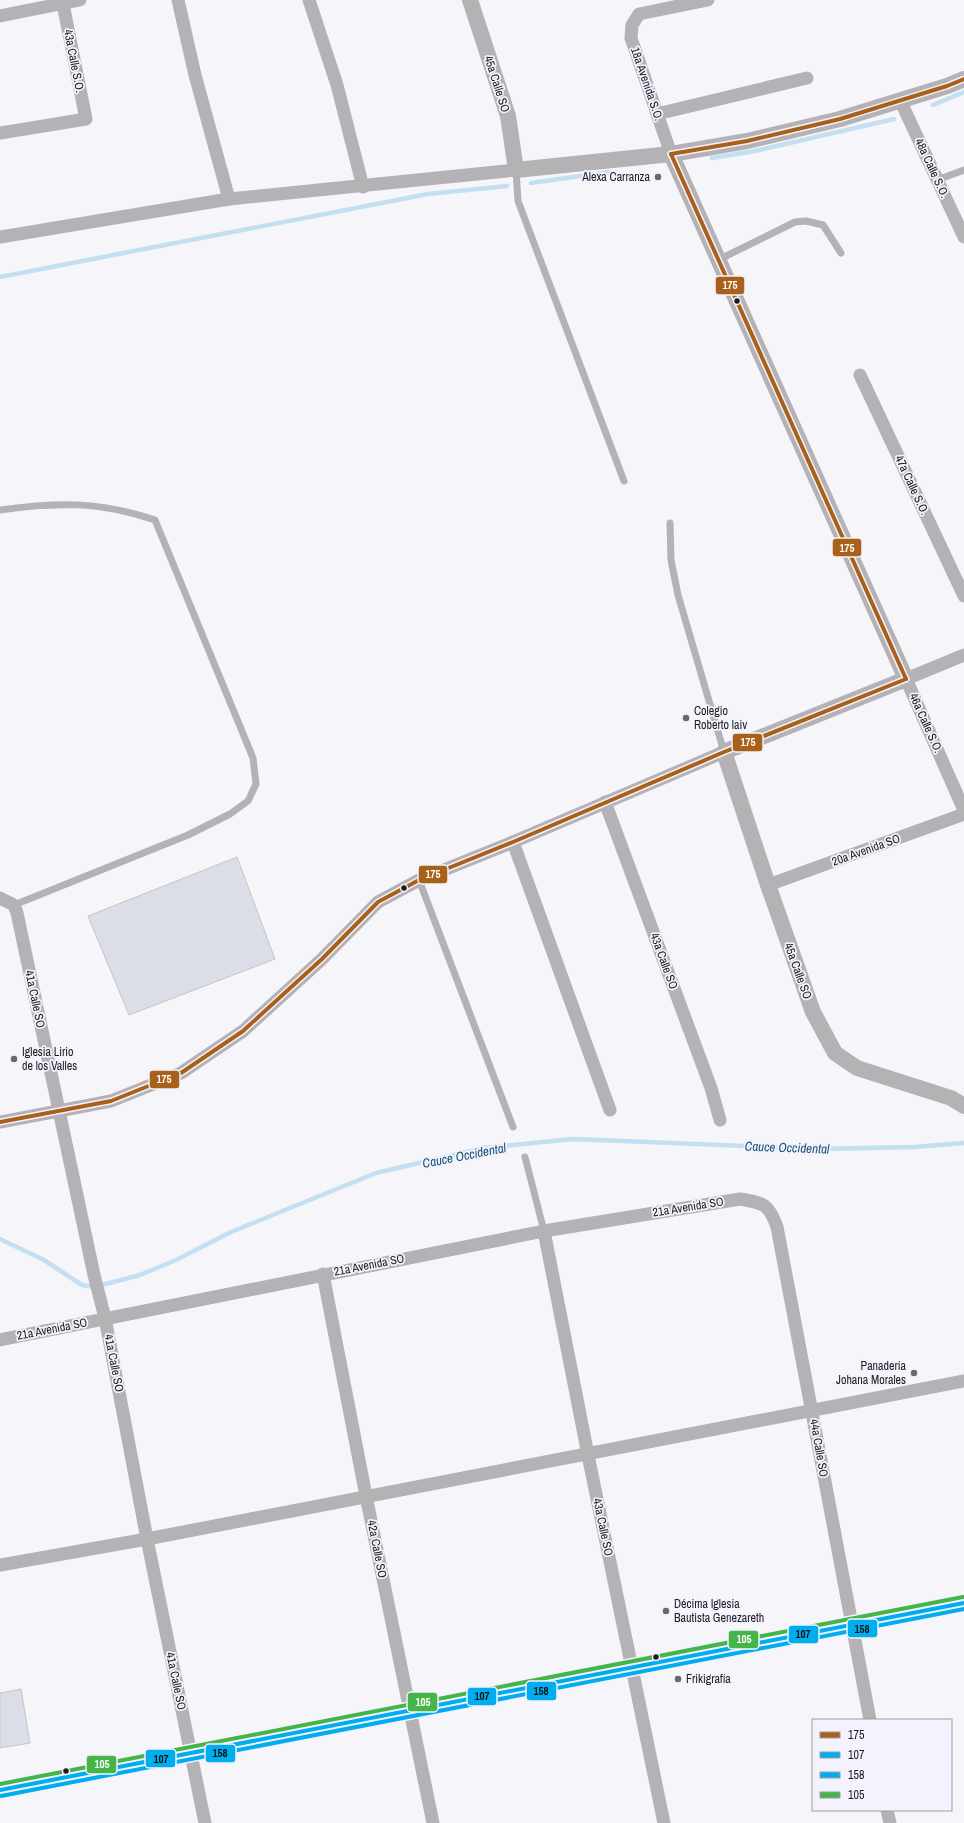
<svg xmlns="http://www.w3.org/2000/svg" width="964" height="1823" font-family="'Archivo Narrow',sans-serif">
<rect width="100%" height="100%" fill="#f5f5fa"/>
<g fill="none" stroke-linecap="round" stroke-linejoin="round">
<g stroke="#c4dff2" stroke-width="4.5">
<polyline points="933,105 964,92"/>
<polyline points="712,158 755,151 894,119"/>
<polyline points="531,183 609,172"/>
<polyline points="0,277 428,194 507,186"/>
<polyline points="0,1239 44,1260 82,1285 94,1287 140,1275 176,1260 231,1232 376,1173 484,1148 573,1139 819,1149 914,1147 964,1143"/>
</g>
</g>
<g fill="#dbdee7" stroke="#c4c5c8">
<polygon points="237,857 275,959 129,1015 88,916"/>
<polygon points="21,1689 30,1743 0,1748 0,1693"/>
</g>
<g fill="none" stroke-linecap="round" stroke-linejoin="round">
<g stroke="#b5b2b6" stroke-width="7">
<polyline points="516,170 518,201 624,481"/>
<polyline points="937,180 964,170"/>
<polyline points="718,260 795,222 806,221 823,225 841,253"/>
<path d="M0,510C58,502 98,501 155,520L253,758L256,784L248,801L230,814L188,835L14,905"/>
<polyline points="670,523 671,560 678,595 724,752"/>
<polyline points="419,880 513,1127"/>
<polyline points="525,1157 544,1231"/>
</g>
<g stroke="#b5b2b6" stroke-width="13">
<polyline points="178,0 195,75 229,199"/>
<polyline points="309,0 337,85 363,187"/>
<polyline points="0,16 80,0"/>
<polyline points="900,100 964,237"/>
<polyline points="657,114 807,78"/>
<polyline points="0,133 86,119 63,4"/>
<polyline points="671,154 631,38 632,25 639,14 708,0"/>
<polyline points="0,237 229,199 516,170"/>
<polyline points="860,375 964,596"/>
<polyline points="964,655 906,679 964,810"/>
<polyline points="605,802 711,1088 720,1120"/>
<polyline points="513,842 610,1110"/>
<polyline points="768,885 964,814"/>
<polyline points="0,898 14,905 17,913 94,1275 105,1318 147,1539 205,1823"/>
<polyline points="0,1122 111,1101 181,1073 243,1031 322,959 378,902 419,880 513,842 724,752"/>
<polyline points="544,1231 590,1465 664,1823"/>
<polyline points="323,1274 366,1496 433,1823"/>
<path d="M0,1340L544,1231L740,1199C764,1203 769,1204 777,1227L870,1720"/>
<polyline points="0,1565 147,1539 964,1381"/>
<polyline points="887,1810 890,1823"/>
</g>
<g stroke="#b5b2b6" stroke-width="16">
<polyline points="470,0 508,116 516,170 671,154 747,141 840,119 947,86 964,79"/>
<polyline points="671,154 906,679 724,752 768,885 813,1012 835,1053 857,1068 951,1098 964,1106"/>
<path d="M0,1790C322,1730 642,1663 964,1603"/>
</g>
<defs>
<g id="bus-1">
<polyline points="671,154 906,679"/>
<polyline points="671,154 747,141 840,119 947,86 964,79"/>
<polyline points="0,1122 111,1101 181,1073 243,1031 322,959 378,902 419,880 513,842 724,752 906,679"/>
</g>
<polyline id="bus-2" points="0,1790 964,1603"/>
<polyline id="bus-3" points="1,1796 964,1609"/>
<polyline id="bus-4" points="0,1784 963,1597"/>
</defs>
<use href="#bus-1" stroke="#f4f2fd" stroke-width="7"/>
<use href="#bus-2" stroke="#f4f2fd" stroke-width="7"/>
<use href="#bus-3" stroke="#f4f2fd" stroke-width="7"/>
<use href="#bus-4" stroke="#f4f2fd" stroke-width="7"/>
<use href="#bus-1" stroke="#a8611a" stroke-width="4"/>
<use href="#bus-2" stroke="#00adee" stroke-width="4"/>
<use href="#bus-3" stroke="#00adee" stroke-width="4"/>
<use href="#bus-4" stroke="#45b549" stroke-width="4"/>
</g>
<g fill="#69686c" stroke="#f4f2fd" stroke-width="1.5">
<circle cx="658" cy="177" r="4"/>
<circle cx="686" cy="718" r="4"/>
<circle cx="14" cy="1059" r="4"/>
<circle cx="914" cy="1373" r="4"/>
<circle cx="666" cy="1611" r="4"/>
<circle cx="678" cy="1679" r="4"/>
</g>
<g fill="#1d1c20" stroke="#f4f2fd" stroke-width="1.5">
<circle cx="737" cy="301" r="3.5"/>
<circle cx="404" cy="888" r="3.5"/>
<circle cx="656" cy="1657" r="3.5"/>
<circle cx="66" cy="1771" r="3.5"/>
</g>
<g text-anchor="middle" stroke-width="3.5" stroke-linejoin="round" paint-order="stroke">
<g font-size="12" fill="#1d1c20" stroke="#f4f2fd">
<text transform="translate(74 61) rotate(79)" y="4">43a Calle S.O.</text>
<text transform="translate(497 84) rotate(72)" y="4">45a Calle SO</text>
<text transform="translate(647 84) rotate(71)" y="4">18a Avenida S.O.</text>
<text transform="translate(932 168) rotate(65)" y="4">48a Calle S.O.</text>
<text transform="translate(912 485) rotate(65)" y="4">47a Calle S.O.</text>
<text transform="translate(926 723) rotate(66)" y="4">46a Calle S.O.</text>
<text transform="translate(866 850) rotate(-20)" y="4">20a Avenida SO</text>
<text transform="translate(664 961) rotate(70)" y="4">43a Calle SO</text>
<text transform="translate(798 971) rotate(70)" y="4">45a Calle SO</text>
<text transform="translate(35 999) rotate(78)" y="4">41a Calle SO</text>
<text transform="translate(688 1207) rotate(-9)" y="4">21a Avenida SO</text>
<text transform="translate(369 1265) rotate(-11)" y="4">21a Avenida SO</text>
<text transform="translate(52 1329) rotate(-11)" y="4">21a Avenida SO</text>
<text transform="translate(114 1363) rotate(79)" y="4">41a Calle SO</text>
<text transform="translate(819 1448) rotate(80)" y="4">44a Calle SO</text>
<text transform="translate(603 1527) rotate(78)" y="4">43a Calle SO</text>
<text transform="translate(377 1549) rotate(79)" y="4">42a Calle SO</text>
<text transform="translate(176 1681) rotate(78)" y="4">41a Calle SO</text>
</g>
<g font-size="12" fill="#1d1c20" stroke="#f4f2fd" text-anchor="start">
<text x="650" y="181" text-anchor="end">Alexa Carranza</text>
<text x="694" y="715">Colegio<tspan x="694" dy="14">Roberto laiv</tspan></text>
<text x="22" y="1056">Iglesia Lirio<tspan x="22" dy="14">de los Valles</tspan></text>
<text x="906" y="1370" text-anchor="end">Panadería<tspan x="906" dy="14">Johana Morales</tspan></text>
<text x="674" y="1608">Décima Iglesia<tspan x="674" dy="14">Bautista Genezareth</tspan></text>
<text x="686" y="1683">Frikigrafía</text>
</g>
<g font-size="13" font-style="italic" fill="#155677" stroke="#f4f2fd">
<text transform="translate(787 1147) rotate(2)" y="5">Cauce Occidental</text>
<text transform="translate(464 1155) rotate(-11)" y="5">Cauce Occidental</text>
</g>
</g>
<g stroke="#f4f2fd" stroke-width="1.5">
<rect x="715" y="276" width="30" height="19" rx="4" fill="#a8611a"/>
<rect x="832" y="538" width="30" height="19" rx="4" fill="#a8611a"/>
<rect x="732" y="733" width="31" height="19" rx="4" fill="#a8611a"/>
<rect x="418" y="865" width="30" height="19" rx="4" fill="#a8611a"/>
<rect x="149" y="1070" width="31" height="19" rx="4" fill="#a8611a"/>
<rect x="847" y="1619" width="31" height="19" rx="4" fill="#00adee"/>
<rect x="788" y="1625" width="31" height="19" rx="4" fill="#00adee"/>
<rect x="728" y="1630" width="31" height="19" rx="4" fill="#45b549"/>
<rect x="526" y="1681" width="31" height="20" rx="4" fill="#00adee"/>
<rect x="467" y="1687" width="30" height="19" rx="4" fill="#00adee"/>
<rect x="407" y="1692" width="31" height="20" rx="4" fill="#45b549"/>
<rect x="205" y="1744" width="31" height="19" rx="4" fill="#00adee"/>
<rect x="145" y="1749" width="31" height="19" rx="4" fill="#00adee"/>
<rect x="86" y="1755" width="31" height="19" rx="4" fill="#45b549"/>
</g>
<g font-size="11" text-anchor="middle" font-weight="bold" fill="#fff">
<text x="730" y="289">175</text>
<text x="847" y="552">175</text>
<text x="748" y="746">175</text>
<text x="433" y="878">175</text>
<text x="164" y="1083">175</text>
<text x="744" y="1643">105</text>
<text x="423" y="1706">105</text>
<text x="102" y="1768">105</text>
</g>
<g font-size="11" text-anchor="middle" font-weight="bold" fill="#111">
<text x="862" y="1633">158</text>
<text x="803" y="1638">107</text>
<text x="541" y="1695">158</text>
<text x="482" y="1700">107</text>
<text x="220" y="1757">158</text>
<text x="161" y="1763">107</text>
</g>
<rect x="812" y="1719" width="140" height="92" fill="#f4f2fd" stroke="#9e9ca5"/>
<rect x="820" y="1732" width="20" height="6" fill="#a8611a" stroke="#9e9ca5"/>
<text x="848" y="1739" font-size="12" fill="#1d1c20">175</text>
<rect x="820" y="1752" width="20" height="6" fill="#00adee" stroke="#9e9ca5"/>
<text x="848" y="1759" font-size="12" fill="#1d1c20">107</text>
<rect x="820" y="1772" width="20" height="6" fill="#00adee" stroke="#9e9ca5"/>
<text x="848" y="1779" font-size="12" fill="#1d1c20">158</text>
<rect x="820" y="1792" width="20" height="6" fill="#45b549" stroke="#9e9ca5"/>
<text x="848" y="1799" font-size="12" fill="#1d1c20">105</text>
</svg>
